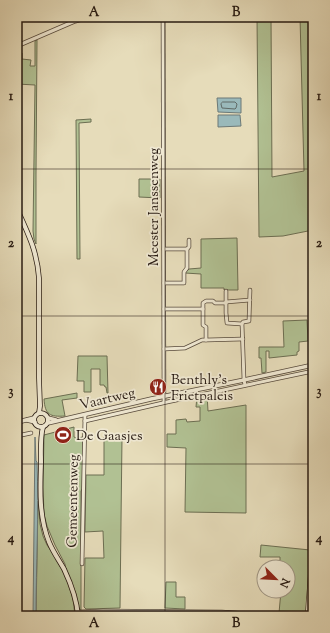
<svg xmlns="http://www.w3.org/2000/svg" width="330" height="633" font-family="'Sorts Mill Goudy',serif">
<rect width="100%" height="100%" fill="#e6dcba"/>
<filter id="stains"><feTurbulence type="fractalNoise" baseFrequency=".005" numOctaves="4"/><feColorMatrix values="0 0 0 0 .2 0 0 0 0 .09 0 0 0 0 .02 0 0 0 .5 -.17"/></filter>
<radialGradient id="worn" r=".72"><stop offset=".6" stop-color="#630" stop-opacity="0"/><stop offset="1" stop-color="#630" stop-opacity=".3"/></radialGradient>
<g fill="#b1c193" stroke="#6c6e52">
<polygon points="257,17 271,17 272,177 304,171 300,17 313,17 313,230 283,236 259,237"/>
<polygon points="37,40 36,174 36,244 34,239 33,231 35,85 17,84 17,55 22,53 22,59 31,60 30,66 35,66 35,41"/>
<polygon points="91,119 91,122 79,123 80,259 77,259 76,120"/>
<polygon points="139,179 160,179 160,198 139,197"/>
<polygon points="237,238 238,290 224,290 224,288 201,288 201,274 185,273 189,269 201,268 201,239"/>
<polygon points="307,320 308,341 299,342 299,351 297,352 297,355 269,358 269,351 266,351 266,372 262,373 261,358 259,358 259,347 284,347 283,321"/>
<polygon points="78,356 107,356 108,393 107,393 106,387 105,387 104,385 100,385 100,369 91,369 91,392 84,392 84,381 77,381"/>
<path d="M77,393V398L62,400L65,416C50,417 45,415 44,399Z"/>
<polygon points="207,394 208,411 246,405 246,513 185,512 186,448 167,447 167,434 176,434 176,420 186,419 187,422 200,421 200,407 196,407 197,396"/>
<polygon points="74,427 74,437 76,438 83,437 83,488 81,491 81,610 79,608 66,570 65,564 55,545 47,526 44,514 43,487 44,435"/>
<polygon points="104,437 122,437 120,608 86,609 84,607 85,558 104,558 103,531 85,532 86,475 104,475"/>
<polygon points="38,501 40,524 43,536 47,545 54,555 68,581 73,599 75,616 36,616"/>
<polygon points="261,545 310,550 306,613 301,614 279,613 281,591 288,591 288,567 280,567 280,557 260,557"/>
<polygon points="166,582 176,582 176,597 185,597 185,609 165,608"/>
</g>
<g fill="#9ab9ba" stroke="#6c7977">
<polygon points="217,98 241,98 241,113 218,112"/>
<polygon points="218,115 240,115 241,126 218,127"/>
<path d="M35,437L36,461L37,462C39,513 36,565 36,616H33Z"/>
</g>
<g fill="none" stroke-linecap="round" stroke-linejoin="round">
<polygon stroke="#606a66" stroke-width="1" points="223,102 235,102 237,104 236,108 235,109 222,108 221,104"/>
<defs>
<g id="minor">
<polyline points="163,17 164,402"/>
<polyline points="164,249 187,249 187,268 184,272 184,283 164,283"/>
<polyline points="187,249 189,247 189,240"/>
<polyline points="226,291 226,313 227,323 242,324"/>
<polyline points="226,302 250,300"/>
<polyline points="164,309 203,309"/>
<polyline points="206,340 206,327 203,325 203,303 206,301 213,301 215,303 226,303"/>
<polyline points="164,349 185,348 202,340 206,340 243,339"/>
<polyline points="245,385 244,380 242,324 243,322 249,321 249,320 250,290"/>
<polyline points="85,421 167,402 313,371"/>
<polyline points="17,436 31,433"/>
<polyline points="82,564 85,415"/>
<polyline points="77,612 103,611 222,612 279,616"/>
<polyline points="307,616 313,543"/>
</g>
<g id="tertiary">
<polyline points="17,46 75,21 88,17"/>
<polyline points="48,418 56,420"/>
<polyline points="27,420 35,422"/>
<polyline points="48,423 151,399 244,380 313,365"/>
<polyline points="17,424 22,421 34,418"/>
</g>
<g id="secondary">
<path d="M17,209C28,233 37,251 39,278V378L40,406L39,413"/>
<circle cx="41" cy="420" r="7"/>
<path d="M43,427C40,438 41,451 41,463C40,490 39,517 49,542C53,552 59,560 64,569C71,584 77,600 78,616"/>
</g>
</defs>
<use href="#minor" stroke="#574a3c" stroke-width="4.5"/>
<use href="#tertiary" stroke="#574a3c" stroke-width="5"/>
<use href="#secondary" stroke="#271a12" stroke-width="5.5"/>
<use href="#minor" stroke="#efe8d2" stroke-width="3"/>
<use href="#tertiary" stroke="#efe8d2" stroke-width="3.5"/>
<use href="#secondary" stroke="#efe8d2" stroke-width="4"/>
</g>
<path fill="none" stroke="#271a12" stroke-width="1" stroke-opacity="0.55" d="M165,17V616M17,169H313M17,316H313M17,464H313"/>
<defs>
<symbol id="restaurant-disc" viewBox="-11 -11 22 22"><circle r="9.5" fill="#8f2418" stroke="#efe8d2"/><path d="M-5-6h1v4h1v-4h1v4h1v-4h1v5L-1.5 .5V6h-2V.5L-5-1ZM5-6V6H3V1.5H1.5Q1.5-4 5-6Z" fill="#fff"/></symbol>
<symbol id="stadium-disc" viewBox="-11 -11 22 22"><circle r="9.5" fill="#8f2418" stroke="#efe8d2"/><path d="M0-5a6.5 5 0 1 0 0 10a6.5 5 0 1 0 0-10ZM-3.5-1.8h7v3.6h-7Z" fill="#fff"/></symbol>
</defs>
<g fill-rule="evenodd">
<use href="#restaurant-disc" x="148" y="377" width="20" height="20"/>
<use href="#stadium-disc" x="53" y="425" width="20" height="20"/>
</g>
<g text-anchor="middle" stroke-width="3.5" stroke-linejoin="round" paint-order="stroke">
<g font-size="14" fill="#271a12" stroke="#efe8d2">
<text transform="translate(153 207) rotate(-90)" y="5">Meester Janssenweg</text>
<text transform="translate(107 398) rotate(-13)" y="5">Vaartweg</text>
<text transform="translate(72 501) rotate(-89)" y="5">Gemeentenweg</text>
</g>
<g font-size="14" fill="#271a12" stroke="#efe8d2" text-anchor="start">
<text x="171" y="384">Benthly's<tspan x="171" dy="16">Frietpaleis</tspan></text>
<text x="76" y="440">De Gaasjes</text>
</g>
</g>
<rect width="330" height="633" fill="none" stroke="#e6dcba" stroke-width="44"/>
<g transform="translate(276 579) rotate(114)"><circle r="19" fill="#efe8d2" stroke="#9f9685"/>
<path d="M0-3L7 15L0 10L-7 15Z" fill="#8f2418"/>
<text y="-6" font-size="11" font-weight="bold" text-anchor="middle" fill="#271a12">N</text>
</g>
<rect x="22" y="22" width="286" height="589" fill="none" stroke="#271a12" stroke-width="1.5"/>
<g font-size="13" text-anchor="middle" font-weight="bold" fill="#271a12">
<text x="94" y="16">A</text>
<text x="236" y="16">B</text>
<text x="11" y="100">1</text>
<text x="319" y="100">1</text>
<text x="11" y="247">2</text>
<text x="319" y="247">2</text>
<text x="11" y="395">3</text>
<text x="319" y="395">3</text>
<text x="11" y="542">4</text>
<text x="319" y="542">4</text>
<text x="94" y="627">A</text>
<text x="236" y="627">B</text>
</g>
<rect width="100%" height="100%" filter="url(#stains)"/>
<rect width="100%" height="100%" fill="url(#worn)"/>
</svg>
